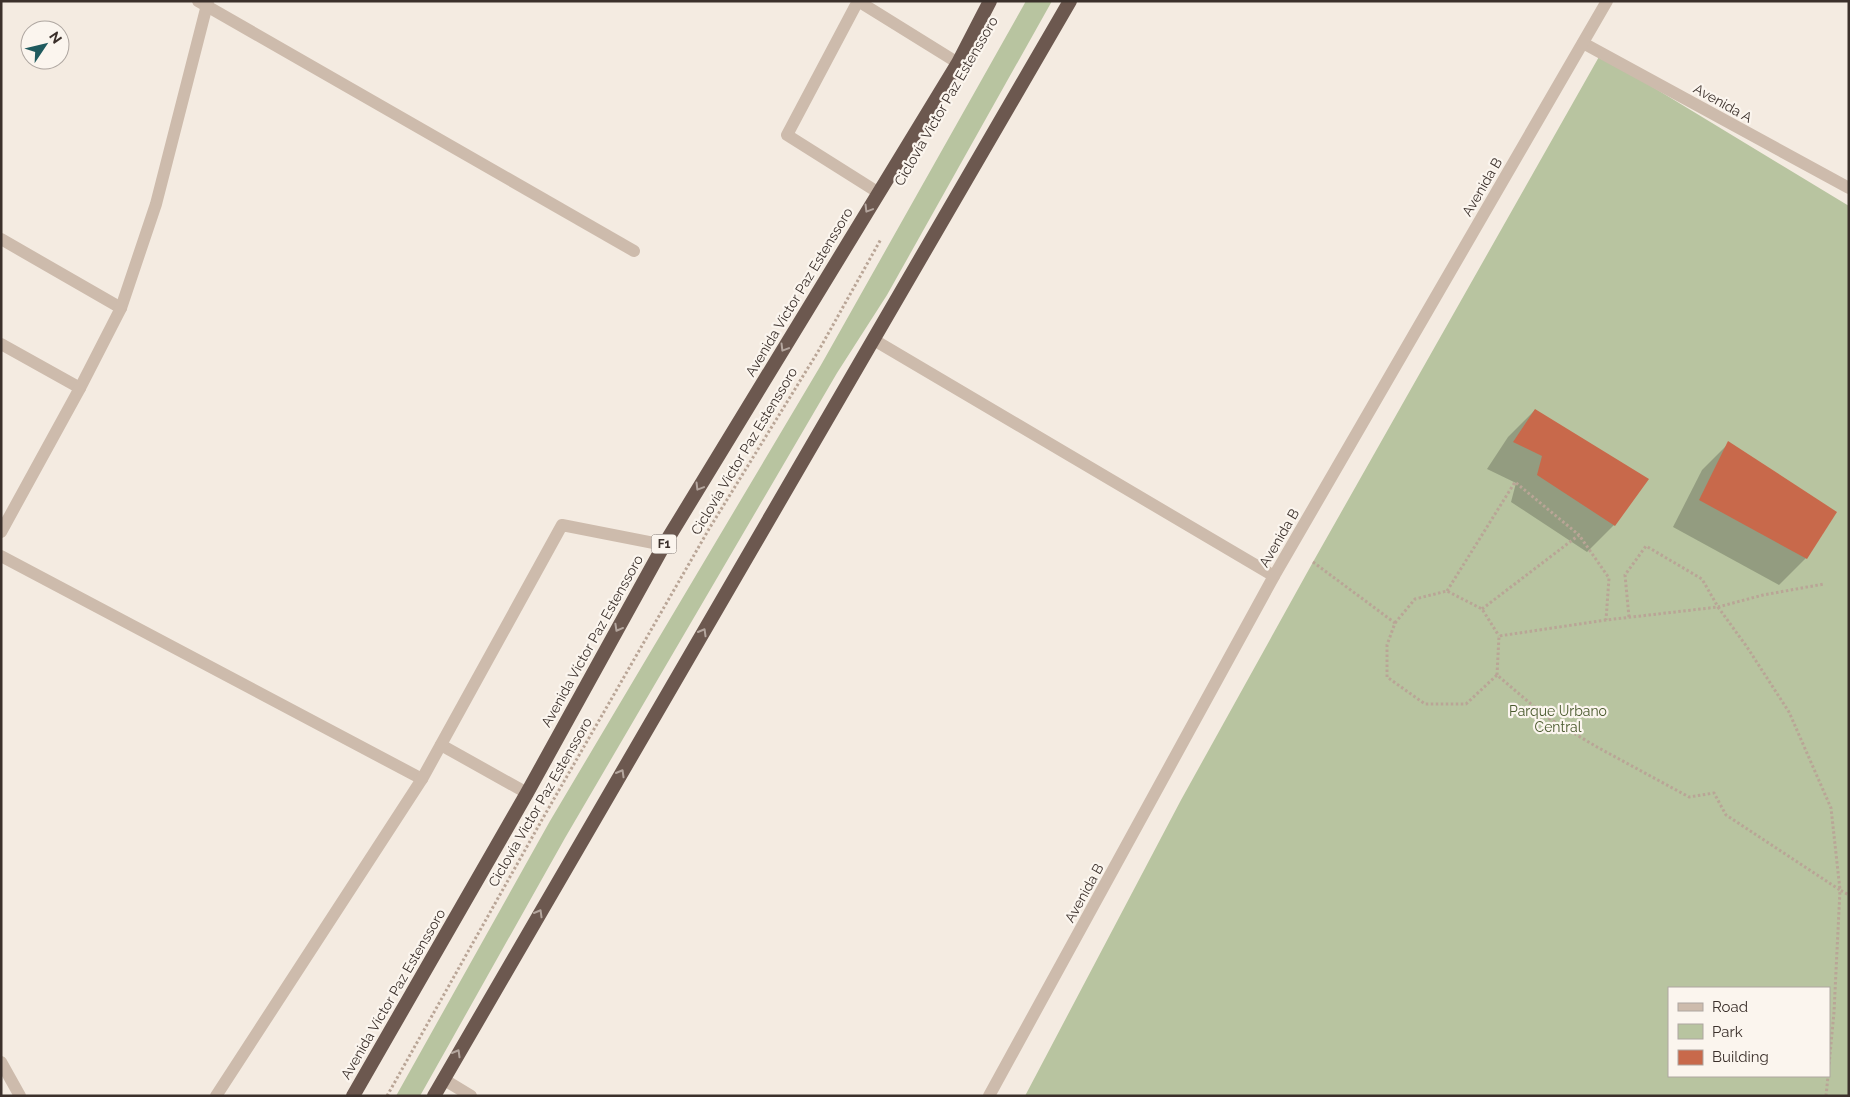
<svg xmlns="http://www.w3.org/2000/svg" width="1850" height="1097" font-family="Raleway,sans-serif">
<rect width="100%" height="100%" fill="#f4ebe1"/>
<g fill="#b8c4a0" fill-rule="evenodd">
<polygon points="1026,1 1052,1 887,295 837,373 565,838 420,1096 396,1096 550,821 821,365"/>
<path d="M1600,55L1849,206V1096H1025L1181,800L1313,562ZM1669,988H1829V1076H1669Z"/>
</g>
<g fill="#0003">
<polygon points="1535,410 1614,525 1587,552 1511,502 1516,483 1487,469 1508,437"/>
<polygon points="1729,443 1806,558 1779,585 1673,527 1702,470"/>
</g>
<g fill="#c8694b">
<polygon points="1535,409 1649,479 1615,526 1537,475 1542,456 1513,442"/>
<polygon points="1728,441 1837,512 1807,559 1699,500"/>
</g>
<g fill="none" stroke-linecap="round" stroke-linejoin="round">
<g stroke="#b9a596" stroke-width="3" stroke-dasharray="2.5 2.5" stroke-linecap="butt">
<polyline points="1313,562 1395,623 1387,645 1387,677 1425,704 1466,704 1497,675 1545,716 1597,747 1689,797 1714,793 1726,815 1840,890 1834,1012 1829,1065"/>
<polyline points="1447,591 1515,482 1579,535"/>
<polyline points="1482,609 1579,535 1609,578 1606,620"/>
<polyline points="1629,617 1625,575 1646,546 1702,579 1718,607 1763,595 1824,584"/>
<polyline points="1395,623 1415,599 1447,591 1482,609 1499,636"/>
<polyline points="1497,675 1499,636 1606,620 1718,607 1747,647 1789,712 1831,808 1840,890 1849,895"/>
<polyline points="387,1096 543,818 709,529 819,350 881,239"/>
<polyline points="1826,1096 1828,1076"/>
</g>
<g stroke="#cdbbac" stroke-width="12">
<polyline points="198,1 634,251"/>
<polyline points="858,1 787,135 879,193"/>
<polyline points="858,1 958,63"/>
<polyline points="1583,43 1849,188"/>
<polyline points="1,239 121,308"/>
<polyline points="874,340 1274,576"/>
<polyline points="1,344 80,388"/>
<polyline points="1,556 422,779"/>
<polyline points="441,745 527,793"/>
<polyline points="1,1062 20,1096"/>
<polyline points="443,1079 471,1096"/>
<polyline points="216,1096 422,779 562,525 664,545"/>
<polyline points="989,1096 1274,576 1607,1"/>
</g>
<polyline stroke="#cdbbac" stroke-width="12" points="1,532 80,388 121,308 156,204 208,1"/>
<g stroke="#6c584f" stroke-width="14">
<polyline points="353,1096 527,793 664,545 958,63 990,1"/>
<polyline points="434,1096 1070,1"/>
</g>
</g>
<defs><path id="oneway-chevron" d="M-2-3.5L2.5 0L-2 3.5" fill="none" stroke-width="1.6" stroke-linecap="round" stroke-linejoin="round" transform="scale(1.25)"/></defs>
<g stroke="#b4a69e">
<use href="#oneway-chevron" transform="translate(868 209) rotate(121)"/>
<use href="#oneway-chevron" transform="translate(784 348) rotate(121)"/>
<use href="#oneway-chevron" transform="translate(699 487) rotate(121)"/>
<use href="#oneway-chevron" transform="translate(618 628) rotate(119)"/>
<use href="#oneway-chevron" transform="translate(703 632) rotate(-60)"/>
<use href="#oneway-chevron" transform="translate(621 773) rotate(-60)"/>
<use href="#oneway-chevron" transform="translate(539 913) rotate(-60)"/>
<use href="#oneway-chevron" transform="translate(457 1053) rotate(-60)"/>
</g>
<g text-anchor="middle" stroke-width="4.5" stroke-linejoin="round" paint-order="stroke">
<rect fill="#fbf5ee" stroke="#756b66" stroke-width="1" x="651.5" y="534.5" width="25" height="19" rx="4"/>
<g font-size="12" font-weight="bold" fill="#3b302b">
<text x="664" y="548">F1</text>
</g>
<g font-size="14" fill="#3b302b" stroke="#fbf5ee">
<text transform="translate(946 101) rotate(-60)" y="5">Ciclovía Victor Paz Estenssoro</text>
<text transform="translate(1723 103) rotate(29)" y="5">Avenida A</text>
<text transform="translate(1482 187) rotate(-60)" y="5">Avenida B</text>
<text transform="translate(799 292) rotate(-59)" y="5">Avenida Víctor Paz Estenssoro</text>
<text transform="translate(744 451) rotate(-59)" y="5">Ciclovía Victor Paz Estenssoro</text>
<text transform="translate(1279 538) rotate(-60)" y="5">Avenida B</text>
<text transform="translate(592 641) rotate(-61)" y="5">Avenida Víctor Paz Estenssoro</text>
<text transform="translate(540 802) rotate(-60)" y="5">Ciclovía Victor Paz Estenssoro</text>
<text transform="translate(1084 893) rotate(-61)" y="5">Avenida B</text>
<text transform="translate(393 994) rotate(-60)" y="5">Avenida Víctor Paz Estenssoro</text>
</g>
<g font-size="14" fill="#4a5a2e" stroke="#fbf5ee">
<text x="1558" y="716">Parque Urbano<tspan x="1558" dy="16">Central</tspan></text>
</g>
</g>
<rect width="1850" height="1097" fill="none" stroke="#3b302b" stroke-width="5"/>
<rect x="1668" y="987" width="162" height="90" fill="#fbf5ee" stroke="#aea6a0"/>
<rect x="1678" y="1003" width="25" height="8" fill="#cdbbac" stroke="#aea6a0"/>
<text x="1712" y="1012" font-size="15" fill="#3b302b">Road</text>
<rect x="1678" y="1024" width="25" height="15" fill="#b8c4a0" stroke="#aea6a0"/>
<text x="1712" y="1037" font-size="15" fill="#3b302b">Park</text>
<rect x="1678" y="1050" width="25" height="15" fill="#c8694b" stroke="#aea6a0"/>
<text x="1712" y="1062" font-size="15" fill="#3b302b">Building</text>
<g transform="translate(45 45) rotate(55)"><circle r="24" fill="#fbf5ee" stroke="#aea6a0"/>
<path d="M0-4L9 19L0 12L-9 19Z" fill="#1f5a5e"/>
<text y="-8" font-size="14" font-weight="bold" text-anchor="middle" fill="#3b302b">N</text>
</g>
</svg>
